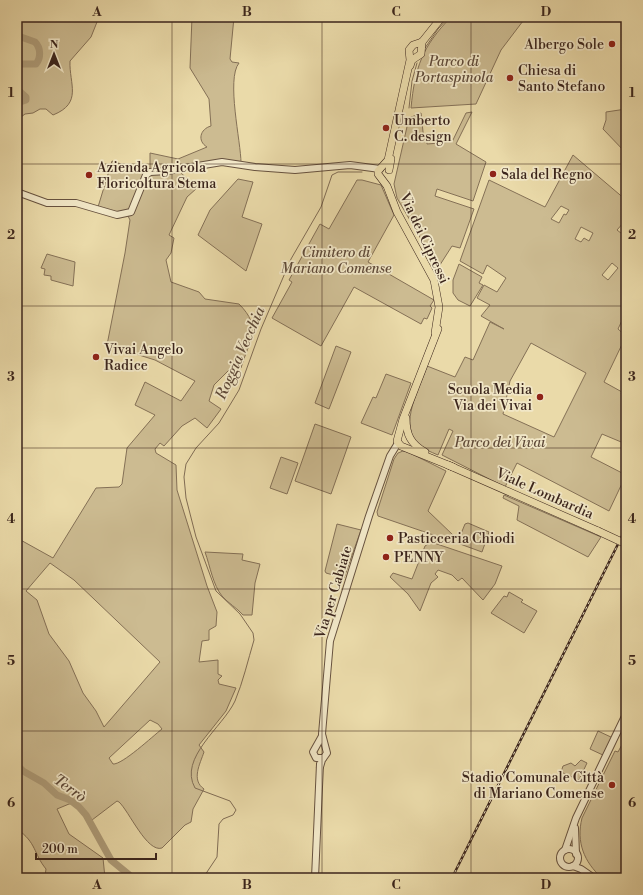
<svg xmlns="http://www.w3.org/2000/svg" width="643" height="895" font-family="'Libre Bodoni',serif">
<rect width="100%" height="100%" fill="#eadaa9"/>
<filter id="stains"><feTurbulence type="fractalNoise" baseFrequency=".005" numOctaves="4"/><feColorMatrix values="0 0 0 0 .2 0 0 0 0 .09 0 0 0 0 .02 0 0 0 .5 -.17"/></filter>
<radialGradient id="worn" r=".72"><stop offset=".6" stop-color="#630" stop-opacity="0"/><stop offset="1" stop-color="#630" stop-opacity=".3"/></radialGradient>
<g fill="#ccbb91" stroke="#847056" fill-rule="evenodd">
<path d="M17,17H99L91,37L70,61C69,84 83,103 53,115L46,109H40L33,113L25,114L17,120L18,54Z"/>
<path d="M192,17H234L230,59L232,62L239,63C226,79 241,142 241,163L150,170V153L178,159L207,147C197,141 200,129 211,126L209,99L190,68Z"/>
<path d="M451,17H526L501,50L476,104L411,108C415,67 422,47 451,17Z"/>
<polygon points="626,109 626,153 603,129 606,120 606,112"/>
<polygon points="472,112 456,144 486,162 473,201 437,189 435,196 474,209 460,248 452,246 438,268 397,198 394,184 409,118 421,113 424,141 427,141 427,144 452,142 466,113"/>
<path d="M573,155L626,200V223L624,222L617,230L626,237V312L618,329L626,336L604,382L622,392L621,394L626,397V444L602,434L591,457L626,475L609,511L517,463L505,487L442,455L453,431L449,429L438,455C431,452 423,449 418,444C398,424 420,388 427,366L455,377L465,357L473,360L490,322L504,329L481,316L490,305L477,298L484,285L497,292L506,278L487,265L483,274L460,261L489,180L545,207ZM561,206L569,210L566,215L564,214L559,223L551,219ZM581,227L593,233L589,241L584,238L581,242L575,239ZM612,263L618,268L608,280L602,275ZM531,343L586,373L554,437L503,414L510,381Z"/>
<polygon points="112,161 146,172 129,210 120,213 98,207"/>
<path d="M179,171L197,188L187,197L169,235L174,238L171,253L166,260L171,282L199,292L205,299L239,304C263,328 249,340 241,368L233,366L214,385L209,401L221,409L207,428L195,418L182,426L164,446L160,443L155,449L156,453L176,465L177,490L207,586L217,612L216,626L209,630V640L202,641L199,662L218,660V674L222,676L218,680L219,684L236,688L226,711L199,745L204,752C200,764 191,780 204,789L193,809L191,822L185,825L162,848C147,853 129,811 119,802L117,801L92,820L78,803L69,804L57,809L69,834L103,858L105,878H41L45,876L46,869C33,853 37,843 17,829V538L53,558L96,488L119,487L122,484L127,448L155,415L135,405L145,382L181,401L195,381L155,360L107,345L125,253L130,220L128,216L149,175ZM50,563L74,580L160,662L104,727L96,711L83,693L69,661L49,634L37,600L26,591ZM150,720L158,724L162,729C153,736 122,765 113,764L109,758Z"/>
<polygon points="238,179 253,182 242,217 262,224 246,271 198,235 210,210"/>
<polygon points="357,180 362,180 381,185 394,215 368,262 434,300 430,306 432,308 427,319 424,318 421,324 354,287 321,346 272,318 292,282 289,280 320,224 329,229"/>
<polygon points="47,254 75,262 73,286 51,280 51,276 44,275 45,269 41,268"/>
<polygon points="459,264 482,277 479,283 483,285 470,306 458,300 453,293 453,280"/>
<polygon points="336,346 351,352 329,409 315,403"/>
<polygon points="386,374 411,383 392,435 361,423 373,397 376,398"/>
<polygon points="315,424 351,437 331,494 295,481"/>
<polygon points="403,451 408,452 446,471 428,511 454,536 451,541 378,516 377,512 394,459 398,453"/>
<polygon points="281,457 298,463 287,494 270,488"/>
<polygon points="504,495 601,537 588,557 517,520 519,506 503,498"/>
<polygon points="468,523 489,532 482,552 460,544 458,541 465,524"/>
<polygon points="337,524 361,530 344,578 326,573 325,571"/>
<polygon points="431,542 502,566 495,584 483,600 462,578 458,581 452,575 438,570 435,574 438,577 431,583 420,611 408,594 390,577 393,573 412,579 425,546"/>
<path d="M205,552L243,554L242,560L260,564L255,583L252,615H243C237,608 228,603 222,596C213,585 210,566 205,552Z"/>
<polygon points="509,592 523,600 521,602 537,611 524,633 491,613 504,596 507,597"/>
<polygon points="598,731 613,738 605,756 590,749"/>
<path d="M626,737V878H602C584,862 576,842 582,818L615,751L618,752Z"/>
<polygon points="581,760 587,763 579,780 561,772 563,766 571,763 575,766"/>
</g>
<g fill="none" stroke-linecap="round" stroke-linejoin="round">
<g stroke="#806c54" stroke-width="1">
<polyline points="425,48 438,29 449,17"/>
<polyline points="409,108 412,81 417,63"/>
<path d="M203,878L217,857L219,824L223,819L233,815L236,810L230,801L195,788C178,758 223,727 235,701C243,682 248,660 254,640L253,633L240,614L216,591L196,537L186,498L184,477L186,464L196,448L219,423L239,390L261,329L291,259L321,207L332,175L338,172H362"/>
</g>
<g stroke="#ae9c79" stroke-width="7">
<polyline points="17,18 17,17"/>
<path d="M17,34L21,37L35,42C41,48 41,58 36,64H17"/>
<polyline points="17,89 26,97 26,100 17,103"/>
<polyline points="17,759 19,767 23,771 44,783 57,795 70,800 79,807 86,815 111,860 133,878"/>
</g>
<defs>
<g id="minor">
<polyline points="17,192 47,203 76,203 117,215 131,212 146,175 150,172 167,171 222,162 255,167 295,170 350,165 380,169"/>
<polyline points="322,736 313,752 316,758 323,758"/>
<polyline points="320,767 322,760 327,753 322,734 330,641 369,516 390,456 398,443"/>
<polyline points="575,828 576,854"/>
<circle cx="569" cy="858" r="9"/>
<polyline points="565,850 576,818 626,714"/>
<polyline points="573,866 581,869 594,878"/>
<polyline points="315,878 320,764"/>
</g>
<g id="major">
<polyline points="410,66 412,60 421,54 422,42"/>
<polyline points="389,170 391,159"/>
<polyline points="438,329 403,419 397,441 401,446 453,467"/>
<polyline points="435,333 439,307 434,280 397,212 387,186 378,174 378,171 388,160 410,60 409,50 413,45 422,42 442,17"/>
<path d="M406,418C406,435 411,444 425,452"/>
<polyline points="448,465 598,531"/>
</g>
</defs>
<use href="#minor" stroke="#67523f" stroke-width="8"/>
<use href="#major" stroke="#3b251c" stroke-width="8"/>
<use href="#minor" stroke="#f1e7c7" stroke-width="6"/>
<use href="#major" stroke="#eadaa9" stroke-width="7"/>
<defs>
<polyline id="rail" points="452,878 626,528"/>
</defs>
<use href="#rail" stroke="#3b251c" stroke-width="2.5"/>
<use href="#rail" stroke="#f1e7c7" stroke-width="1" stroke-dasharray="3" stroke-linecap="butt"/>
<defs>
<polyline id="major-bridge" points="598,531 626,544"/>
</defs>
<use href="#major-bridge" stroke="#3b251c" stroke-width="8" stroke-linecap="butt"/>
<use href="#major-bridge" stroke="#eadaa9" stroke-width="7"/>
</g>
<path fill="none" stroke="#3b251c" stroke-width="1" stroke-opacity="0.55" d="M172,17V878M322,17V878M471,17V878M17,164H626M17,306H626M17,448H626M17,589H626M17,731H626"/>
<g fill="#8f2418" stroke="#f1e7c7" stroke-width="1.5">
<circle cx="612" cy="44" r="4"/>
<circle cx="510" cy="78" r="4"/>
<circle cx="386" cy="128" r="4"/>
<circle cx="493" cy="174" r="4"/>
<circle cx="89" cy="175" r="4"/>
<circle cx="96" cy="357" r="4"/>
<circle cx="540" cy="397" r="4"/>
<circle cx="390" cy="538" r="4"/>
<circle cx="386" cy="557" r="4"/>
<circle cx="612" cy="785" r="4"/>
</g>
<g text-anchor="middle" stroke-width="3.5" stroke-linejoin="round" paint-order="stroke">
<g font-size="14" fill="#3b251c" stroke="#f1e7c7" text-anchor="start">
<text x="604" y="49" text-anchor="end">Albergo Sole</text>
<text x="518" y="75">Chiesa di<tspan x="518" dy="16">Santo Stefano</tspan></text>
<text x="394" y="125">Umberto<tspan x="394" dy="16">C. design</tspan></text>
<text x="97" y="172">Azienda Agricola<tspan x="97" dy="16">Floricoltura Stema</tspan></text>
<text x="501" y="179">Sala del Regno</text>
<text x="104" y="354">Vivai Angelo<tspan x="104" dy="16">Radice</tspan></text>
<text x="532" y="394" text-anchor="end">Scuola Media<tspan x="532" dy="16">Via dei Vivai</tspan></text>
<text x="398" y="543">Pasticceria Chiodi</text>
<text x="394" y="562">PENNY</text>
<text x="604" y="782" text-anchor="end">Stadio Comunale Città<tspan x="604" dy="16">di Mariano Comense</tspan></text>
</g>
<g font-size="14" font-style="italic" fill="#5f4a39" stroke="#f1e7c7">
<text x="454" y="66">Parco di<tspan x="454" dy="16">Portaspinola</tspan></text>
<text x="336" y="257">Cimitero di<tspan x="336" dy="16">Mariano Comense</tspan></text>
<text x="500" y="447">Parco dei Vivai</text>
</g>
<g font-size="14" fill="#3b251c" stroke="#f1e7c7">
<text transform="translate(425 238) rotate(65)" y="5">Via dei Cipressi</text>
<text transform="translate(545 493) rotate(24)" y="5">Viale Lombardia</text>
<text transform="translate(333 592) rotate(-73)" y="5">Via per Cabiate</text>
</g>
<g font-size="15" font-style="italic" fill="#5e4938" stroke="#f1e7c7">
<text transform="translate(240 353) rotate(-66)" y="5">Roggia Vecchia</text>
<text transform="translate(70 788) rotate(35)" y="5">Terrò</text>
</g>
</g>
<rect width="643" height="895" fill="none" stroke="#eadaa9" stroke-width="44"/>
<g transform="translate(54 54)" stroke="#f1e7c7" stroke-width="3" paint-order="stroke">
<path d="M0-3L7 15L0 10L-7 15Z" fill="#3b251c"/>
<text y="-6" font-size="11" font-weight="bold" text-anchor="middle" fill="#3b251c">N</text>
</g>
<path d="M36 853v6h120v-6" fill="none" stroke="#3b251c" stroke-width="2"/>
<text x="42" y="853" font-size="12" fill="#3b251c" stroke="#f1e7c7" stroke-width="3" paint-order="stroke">200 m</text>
<rect x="22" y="22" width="599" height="851" fill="none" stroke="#3b251c" stroke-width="1.5"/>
<g font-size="13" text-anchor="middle" font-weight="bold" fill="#3b251c">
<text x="97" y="16">A</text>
<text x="247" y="16">B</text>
<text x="396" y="16">C</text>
<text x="546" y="16">D</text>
<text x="11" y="97">1</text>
<text x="632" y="97">1</text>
<text x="11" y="239">2</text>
<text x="632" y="239">2</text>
<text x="11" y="381">3</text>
<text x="632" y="381">3</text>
<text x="11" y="523">4</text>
<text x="632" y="523">4</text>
<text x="11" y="665">5</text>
<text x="632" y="665">5</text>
<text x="11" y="807">6</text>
<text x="632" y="807">6</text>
<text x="97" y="889">A</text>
<text x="247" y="889">B</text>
<text x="396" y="889">C</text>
<text x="546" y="889">D</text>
</g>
<rect width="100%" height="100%" filter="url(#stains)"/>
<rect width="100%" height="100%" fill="url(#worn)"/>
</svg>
